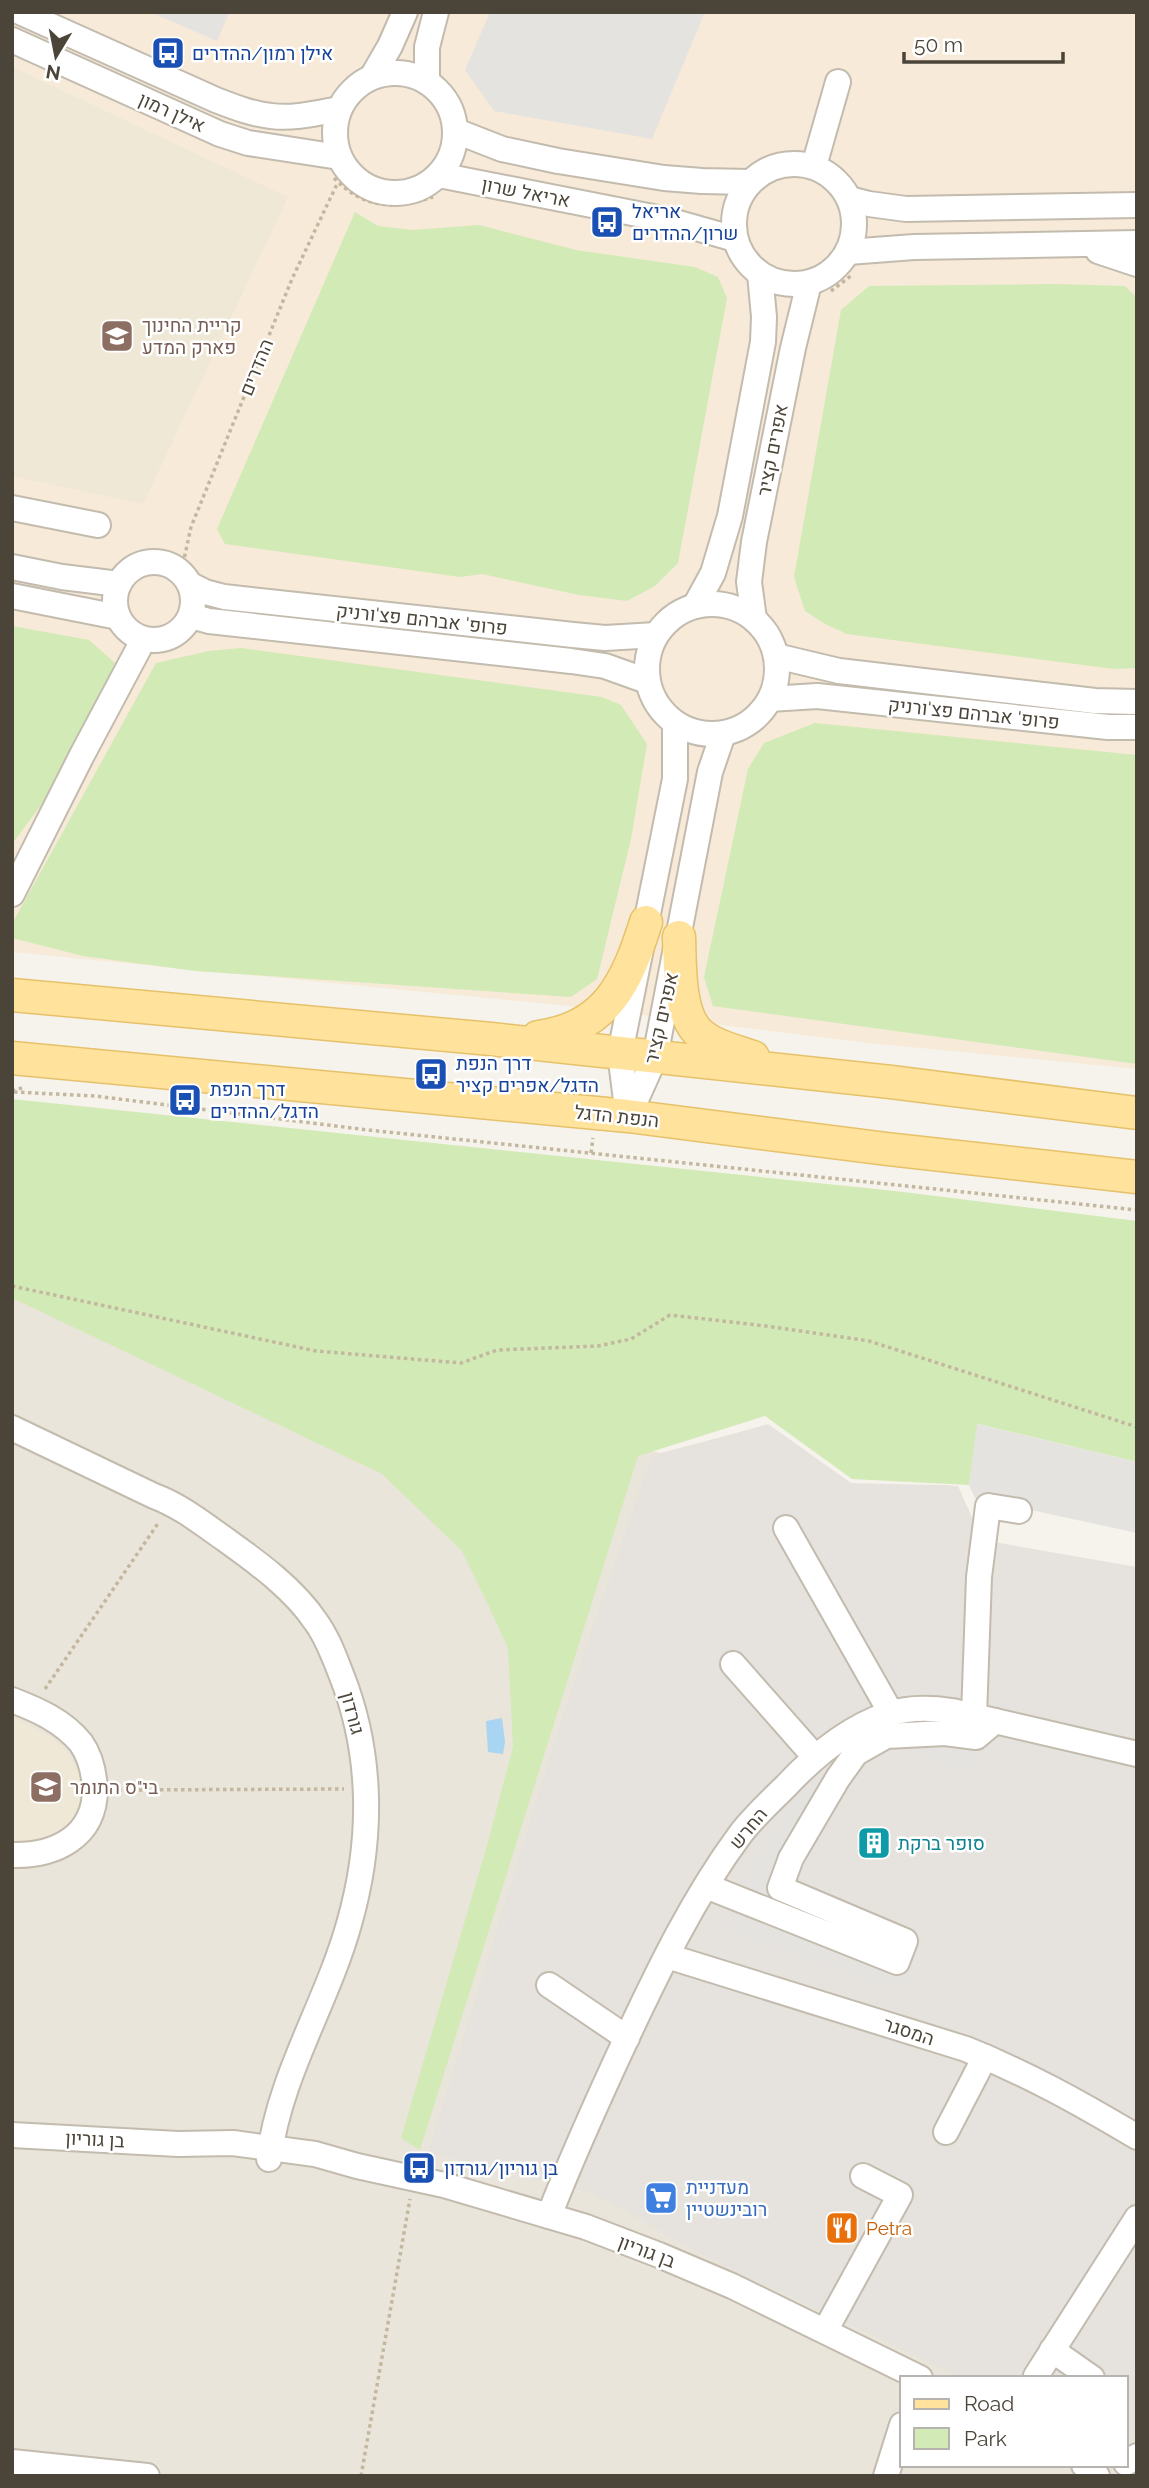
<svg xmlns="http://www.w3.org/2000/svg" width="1149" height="2488" font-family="Raleway,Heebo,sans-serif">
<rect width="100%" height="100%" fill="#f6f3ec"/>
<path fill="#eae5da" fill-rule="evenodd" d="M12,1288L660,1453L767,1425L848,1484L950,1485L971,1541L1137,1571V2476H12ZM902,2378H1126V2465H902Z"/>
<polygon fill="#f7ead8" points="12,12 1137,12 1137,1069 869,1043 559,1005 12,952"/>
<polygon fill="#e6e2dd" points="768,1424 851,1483 958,1486 982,1540 1137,1567 1137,2439 1126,2438 1126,2378 963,2378 705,2256 593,2193 428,2152 563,1715 651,1457"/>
<g fill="#efe8d6">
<polygon points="12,67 288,197 143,504 12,476"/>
<polygon points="12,1716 54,1739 68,1753 80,1776 81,1798 77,1820 66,1829 42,1841 12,1847"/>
</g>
<g fill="#d2eab5">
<polygon points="355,212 378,226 413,230 479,225 576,250 695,267 718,277 727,298 678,563 655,586 627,601 579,595 482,574 460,577 225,544 217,529"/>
<polygon points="1054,284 1125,286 1137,298 1137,668 1114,669 847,634 825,624 805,611 794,577 841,310 869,286"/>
<polygon points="12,626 89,640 115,663 62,777 12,844"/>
<polygon points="242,648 602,697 621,705 647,744 631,839 597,979 571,997 195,971 83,956 12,938 12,924 156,663 209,651"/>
<polygon points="815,723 1137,755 1137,1064 713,1006 704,977 748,769 764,743"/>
<polygon points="12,1099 895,1191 1137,1221 1137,1462 978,1424 969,1485 852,1479 765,1416 638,1456 420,2150 401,2138 488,1842 513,1747 508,1648 490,1609 462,1551 382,1474 12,1298"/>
</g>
<g fill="#e5e3e0">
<polygon points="150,12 226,12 229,13 217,41"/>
<polygon points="490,12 705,12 652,139 494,111 465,70"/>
<polygon points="977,1424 1137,1462 1137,1533 975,1498 969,1485"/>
<polygon points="963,1724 979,1727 993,1727 974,1774 890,1743 881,1758 869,1754 859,1777 848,1775 799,1890 924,1940 902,1991 726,1931 735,1889 801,1793 845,1755 879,1736 909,1725"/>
</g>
<polygon fill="#a9d4f2" points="502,1718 505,1742 503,1754 488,1752 486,1721"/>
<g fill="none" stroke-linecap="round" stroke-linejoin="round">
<defs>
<g id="minor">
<path d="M20,12L216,100C234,107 252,114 271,116C293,119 317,113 339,109"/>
<polyline points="12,40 220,134 248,143 339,157"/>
<circle cx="395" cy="133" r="60"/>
<polyline points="372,77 390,46 405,12"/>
<polyline points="427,82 427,47 436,12"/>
<polyline points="456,131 502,149 558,161 664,178 702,181 750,182"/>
<circle cx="794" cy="224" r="60"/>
<polyline points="814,166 838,82"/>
<polyline points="439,175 668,220 735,239"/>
<polyline points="850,199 869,204 906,209 1137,205"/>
<polyline points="1098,251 1137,264"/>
<polyline points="848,252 914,247 1137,243"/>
<polyline points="12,508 98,525"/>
<circle cx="154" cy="601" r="39"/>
<polyline points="12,567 62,577 119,584"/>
<polyline points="191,585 205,592 224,597 573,635 605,638 656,635"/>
<polyline points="12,596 118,617"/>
<circle cx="712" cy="669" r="65"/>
<polyline points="695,606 713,573 730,516 763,342 764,317 760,274"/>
<polyline points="191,616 209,621 571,661 605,666 647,681"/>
<polyline points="754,619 749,582 754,542 793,348 809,283"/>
<polyline points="776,656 839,671 1095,701 1137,702"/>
<polyline points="770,699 817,696 1108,727 1137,727"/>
<polyline points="12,894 82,755 139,648"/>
<polyline points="629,1115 655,1057 710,772 723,734"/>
<polyline points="628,1116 620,1053 675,779 675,724"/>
<path d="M12,1428L154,1496C181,1506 203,1524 226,1540C258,1563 294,1589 316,1622C327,1637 334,1656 341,1674C373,1754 373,1841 349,1924C327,2003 279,2076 269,2159"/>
<polyline points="786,1528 891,1713"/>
<polyline points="733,1664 815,1757"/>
<path d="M12,1700C38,1710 63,1721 81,1743C91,1757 94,1772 95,1789C95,1837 55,1856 12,1855"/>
<polyline points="974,1716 979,1577 988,1506 1019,1511"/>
<polyline points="706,1886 897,1962 905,1941 780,1888 791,1858 838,1778 856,1753 886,1736 945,1733 976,1737 995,1721"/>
<path d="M667,1956L966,2049C1028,2074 1080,2103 1137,2137"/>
<polyline points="549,1985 627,2038"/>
<polyline points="946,2132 985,2057"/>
<polyline points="12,2135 178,2144 233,2143 315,2154 357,2166 444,2185 586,2227 659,2255 732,2286 920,2378"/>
<path d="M549,2216C573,2154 600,2095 628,2035C660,1967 694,1897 739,1836C752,1818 770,1802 786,1786C815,1755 849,1727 889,1714C909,1707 932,1708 952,1711L1137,1754"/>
<polyline points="825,2331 900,2195 863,2176"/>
<polyline points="1052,2350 1092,2378"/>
<polyline points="1037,2378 1036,2376 1137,2218"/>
<polyline points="12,2462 147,2476"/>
<polyline points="1126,2463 1137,2456"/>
<polyline points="1084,2465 1097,2476"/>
<polyline points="886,2476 902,2425"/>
</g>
<g id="major">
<path d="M679,937C680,963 678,1012 698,1032C711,1045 735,1051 753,1057"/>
<polyline points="12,995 491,1039 891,1082 1137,1113"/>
<path d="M538,1037C607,1028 627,982 646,922"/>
<polyline points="12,1058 628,1116 887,1149 1137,1177"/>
</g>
</defs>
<use href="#minor" stroke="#c2bbae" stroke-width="28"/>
<use href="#major" stroke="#e6c16a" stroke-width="35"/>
<g stroke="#c4b79f" stroke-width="3.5" stroke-dasharray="3.5 3.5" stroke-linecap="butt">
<path d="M334,178C365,210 394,209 433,197"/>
<polyline points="831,291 852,275"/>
<polyline points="183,564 191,527 292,279 338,182"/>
<polyline points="644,702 655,714"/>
<polyline points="12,1091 25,1087"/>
<polyline points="14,1092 95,1096 368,1130 1137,1210"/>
<polyline points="591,1153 593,1138"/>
<polyline points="12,1286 316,1351 461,1363 497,1350 598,1346 631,1339 670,1315 766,1326 869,1341 1137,1427"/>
<polyline points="45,1689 159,1522"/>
<polyline points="118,1790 344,1789"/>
<polyline points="361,2476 410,2199"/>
</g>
<use href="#minor" stroke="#fff" stroke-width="24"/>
<use href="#major" stroke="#ffe39c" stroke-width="32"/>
</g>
<defs>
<symbol id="bus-square" viewBox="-11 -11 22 22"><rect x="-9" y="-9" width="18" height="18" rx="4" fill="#1a4fb4" stroke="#fff"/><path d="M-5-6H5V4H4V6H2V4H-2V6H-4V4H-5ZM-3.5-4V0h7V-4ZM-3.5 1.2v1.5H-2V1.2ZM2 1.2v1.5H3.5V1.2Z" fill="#fff"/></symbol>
<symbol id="school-square" viewBox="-11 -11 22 22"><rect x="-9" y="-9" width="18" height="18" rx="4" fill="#8d6e63" stroke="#fff"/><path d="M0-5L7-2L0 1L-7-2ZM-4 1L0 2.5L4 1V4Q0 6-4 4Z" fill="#fff"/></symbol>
<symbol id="building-square" viewBox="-11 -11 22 22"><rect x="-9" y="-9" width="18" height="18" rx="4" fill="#0f9aa8" stroke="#fff"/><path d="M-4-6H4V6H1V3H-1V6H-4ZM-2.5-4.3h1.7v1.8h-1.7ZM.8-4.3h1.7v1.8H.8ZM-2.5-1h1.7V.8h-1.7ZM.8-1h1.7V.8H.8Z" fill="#fff"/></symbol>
<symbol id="supermarket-square" viewBox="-11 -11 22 22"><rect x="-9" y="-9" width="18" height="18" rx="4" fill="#3f7fe0" stroke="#fff"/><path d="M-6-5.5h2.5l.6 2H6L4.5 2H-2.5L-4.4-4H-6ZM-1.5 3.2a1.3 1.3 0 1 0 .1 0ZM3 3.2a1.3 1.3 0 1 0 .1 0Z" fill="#fff"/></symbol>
<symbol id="restaurant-square" viewBox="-11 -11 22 22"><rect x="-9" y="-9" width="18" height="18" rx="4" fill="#e8710a" stroke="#fff"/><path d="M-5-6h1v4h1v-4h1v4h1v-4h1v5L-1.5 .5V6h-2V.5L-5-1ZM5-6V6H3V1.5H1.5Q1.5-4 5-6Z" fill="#fff"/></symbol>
</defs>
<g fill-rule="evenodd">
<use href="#bus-square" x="149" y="34" width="38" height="38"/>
<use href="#bus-square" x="588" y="203" width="38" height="38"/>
<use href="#school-square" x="98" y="317" width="38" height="38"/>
<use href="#bus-square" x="412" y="1055" width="38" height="38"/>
<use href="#bus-square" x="166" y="1081" width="38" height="38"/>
<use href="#school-square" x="27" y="1768" width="38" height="38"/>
<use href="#building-square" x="855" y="1824" width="38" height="38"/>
<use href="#bus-square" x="400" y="2149" width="38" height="38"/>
<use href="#supermarket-square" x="642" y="2179" width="38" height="38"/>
<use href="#restaurant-square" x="823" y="2209" width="38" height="38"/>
</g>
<g text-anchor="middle" stroke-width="5" stroke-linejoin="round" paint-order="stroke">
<g font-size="19" fill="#164399" stroke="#fff" text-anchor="start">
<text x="192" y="60">אילן רמון/ההדרים</text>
<text x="632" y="218">אריאל<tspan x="632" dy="22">שרון/ההדרים</tspan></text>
<text x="456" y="1070">דרך הנפת<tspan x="456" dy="22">הדגל/אפרים קציר</tspan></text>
<text x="210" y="1096">דרך הנפת<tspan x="210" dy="22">הדגל/ההדרים</tspan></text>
<text x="444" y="2175">בן גוריון/גורדון</text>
</g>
<g font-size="19" fill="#4b4439" stroke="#fff">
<text transform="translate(172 112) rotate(24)" y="7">אילן רמון</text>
<text transform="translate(526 192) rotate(11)" y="7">אריאל שרון</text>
<text transform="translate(256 367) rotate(-68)" y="7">ההדרים</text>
<text transform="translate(772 450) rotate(-79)" y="7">אפרים קציר</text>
<text transform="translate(422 619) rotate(6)" y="7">פרופ' אברהם פצ'ורניק</text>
<text transform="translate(974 713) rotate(6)" y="7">פרופ' אברהם פצ'ורניק</text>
<text transform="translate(661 1018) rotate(-77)" y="7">אפרים קציר</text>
<text transform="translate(617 1116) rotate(6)" y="7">הנפת הדגל</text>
<text transform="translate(353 1713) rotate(75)" y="7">גורדון</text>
<text transform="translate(748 1828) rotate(-50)" y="7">החרש</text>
<text transform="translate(909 2031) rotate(18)" y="7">המסגר</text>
<text transform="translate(95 2139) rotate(3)" y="7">בן גוריון</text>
<text transform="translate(647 2251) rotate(21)" y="7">בן גוריון</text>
</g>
<g font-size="19" fill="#785e54" stroke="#fff" text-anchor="start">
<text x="142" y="332">קריית החינוך<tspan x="142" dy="22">פארק המדע</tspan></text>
<text x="70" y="1794">בי"ס התומר</text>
</g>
<g font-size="19" fill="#0d838f" stroke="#fff" text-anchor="start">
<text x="898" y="1850">סופר ברקת</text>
</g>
<g font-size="19" fill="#366cbe" stroke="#fff" text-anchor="start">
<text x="686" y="2194">מעדניית<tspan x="686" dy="22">רובינשטיין</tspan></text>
</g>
<g font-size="19" fill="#c56008" stroke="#fff" text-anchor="start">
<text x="866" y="2235">Petra</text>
</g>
</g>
<rect width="1149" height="2488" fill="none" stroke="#4b4439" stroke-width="28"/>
<rect x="900" y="2376" width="228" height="91" fill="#ffffff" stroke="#b7b4b0" stroke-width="2"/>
<rect x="914" y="2399" width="35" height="10" fill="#ffe39c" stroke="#b7b4b0" stroke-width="2"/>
<text x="964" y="2411" font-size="21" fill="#4b4439">Road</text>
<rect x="914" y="2428" width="35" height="21" fill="#d2eab5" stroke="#b7b4b0" stroke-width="2"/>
<text x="964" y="2446" font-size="21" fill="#4b4439">Park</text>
<g transform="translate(56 56) rotate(190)" stroke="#ffffff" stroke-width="5" paint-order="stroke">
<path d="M0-5L12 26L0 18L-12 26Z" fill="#4b4439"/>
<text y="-10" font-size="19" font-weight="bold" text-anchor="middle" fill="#4b4439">N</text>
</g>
<path d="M904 52v10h159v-10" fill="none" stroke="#4b4439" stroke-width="3.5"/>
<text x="914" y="52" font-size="21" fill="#4b4439" stroke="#ffffff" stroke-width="5" paint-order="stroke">50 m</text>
</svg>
